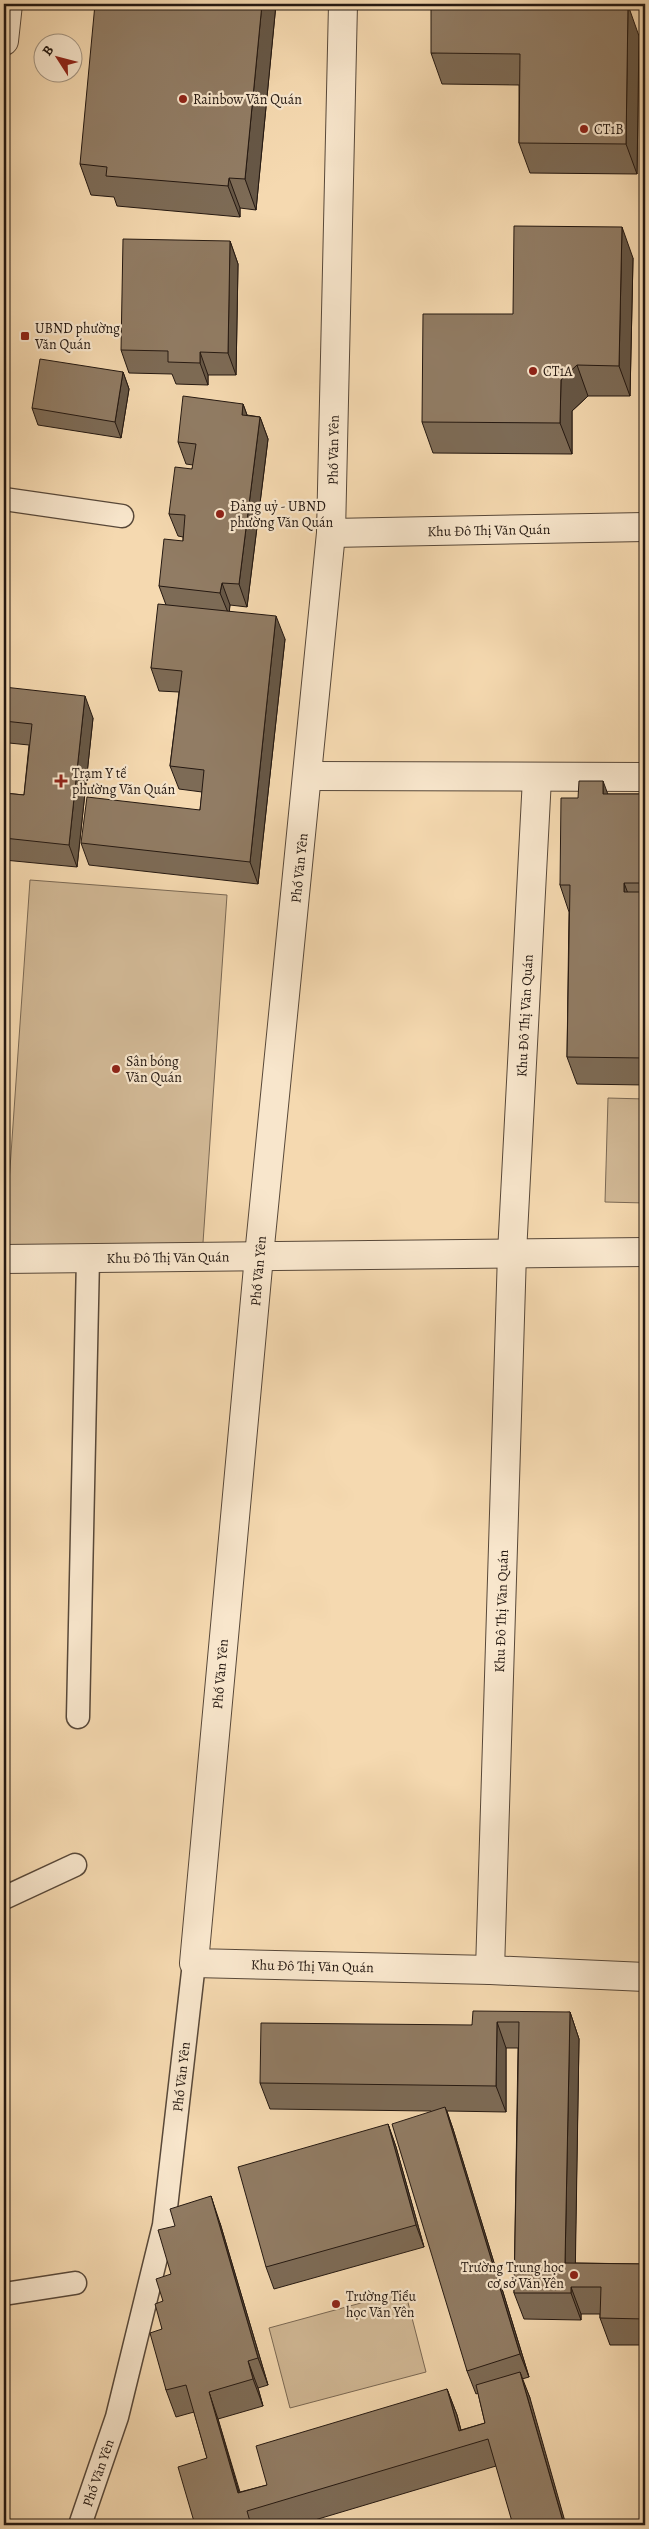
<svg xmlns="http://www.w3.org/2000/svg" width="649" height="2529" font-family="Alegreya,serif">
<rect width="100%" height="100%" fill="#f5d9b0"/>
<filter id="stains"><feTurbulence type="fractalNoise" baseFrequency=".004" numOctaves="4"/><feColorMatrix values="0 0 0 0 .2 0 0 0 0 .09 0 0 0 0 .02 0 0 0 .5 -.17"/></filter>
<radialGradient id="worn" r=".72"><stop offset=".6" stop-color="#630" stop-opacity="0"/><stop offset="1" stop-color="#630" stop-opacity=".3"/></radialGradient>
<g fill="#d1b895" stroke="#7a6853">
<polygon points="30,880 227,895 202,1257 4,1255"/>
<polygon points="608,1098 645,1099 645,1203 605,1202"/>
<polygon points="405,2291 426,2372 290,2408 269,2328"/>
</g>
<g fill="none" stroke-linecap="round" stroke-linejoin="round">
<defs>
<g id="service">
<polyline points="4,499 122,516"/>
<polyline points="78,1717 88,1258"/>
<polyline points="4,1898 75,1865"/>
<polyline points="4,2294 75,2283"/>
<path id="s1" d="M80,2525L117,2417L164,2225L194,1963"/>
</g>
<g id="minor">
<path id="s2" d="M343,4L331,533L259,1256L194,1963L490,1970L645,1977"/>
<path id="s3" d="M331,533L645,527"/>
<polyline points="309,776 645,777"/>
<path id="s4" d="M4,1259L645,1252"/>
<path id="s5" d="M490,1970L512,1253L537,778"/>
</g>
<polyline id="tertiary" points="4,41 8,4"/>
</defs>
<use href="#service" stroke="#584839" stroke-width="25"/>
<use href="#minor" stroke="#584839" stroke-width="30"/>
<use href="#tertiary" stroke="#584839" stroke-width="30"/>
<use href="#service" stroke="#f8e6cc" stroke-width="22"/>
<use href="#minor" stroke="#f8e6cc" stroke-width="28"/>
<use href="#tertiary" stroke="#f8e6cc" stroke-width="28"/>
</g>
<g fill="#7d6b56" stroke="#241811">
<polygon points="276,4 256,210 240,208 240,217 117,206 114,197 91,195 80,164"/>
<polygon points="639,36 637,174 530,173 519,143 519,85 442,84 431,53"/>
<polygon points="230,241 238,264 236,375 208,375 208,385 176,384 172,374 129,373 121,350"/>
<polygon points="633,258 630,396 588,396 572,411 572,454 433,453 422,422 513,314"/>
<polygon points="123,372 129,389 121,438 38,425 32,408"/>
<polygon points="243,404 247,415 260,417 268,439 247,607 230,605 229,611 285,639 258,884 89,865 81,843 200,810 202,792 179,789 170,766 179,692 159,691 151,668 166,605 159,586 183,541 183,537 178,536 169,514 192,469 193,465 186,464 178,442"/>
<polygon points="4,692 93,718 77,867 4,860 4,793 24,795 29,745 9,743 4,729"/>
<polygon points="608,794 645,794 645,1085 577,1084 567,1057 569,912 560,885 578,798"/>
<polygon points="570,2012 579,2039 575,2263 645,2264 645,2345 610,2345 600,2318 600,2314 581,2314 581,2320 524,2319 514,2293 518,2048 506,2048 506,2112 447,2111 453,2129 529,2377 522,2379 530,2398 496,2466 298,2525 195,2525 207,2458 194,2412 176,2417 166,2390 162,2329 163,2301 171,2274 220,2223 268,2385 258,2388 263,2406 218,2419 240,2492 267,2485 447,2389 457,2415 461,2430 485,2423 478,2393 476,2394 467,2371 431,2111 270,2109 260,2083 472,2025"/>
<polygon points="388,2124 396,2147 424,2247 274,2289 266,2267"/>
</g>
<g fill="#665746" stroke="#241811">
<polygon points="262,4 276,4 256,210 245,179"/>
<polygon points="628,5 639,36 637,174 626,144"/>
<polygon points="229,178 240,208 240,217 228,186"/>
<polygon points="622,227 633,258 630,396 619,366"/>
<polygon points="230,241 238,264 236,375 228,353"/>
<polygon points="200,352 208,375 208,385 200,363"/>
<polygon points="577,365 588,396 572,411 572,454 560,423 561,380"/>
<polygon points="123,372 129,389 121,438 115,422"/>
<polygon points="243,404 251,426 242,415"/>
<polygon points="260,417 268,439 247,607 239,584"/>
<polygon points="222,583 230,605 229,615 220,593"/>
<polygon points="276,616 285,639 258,884 250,862"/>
<polygon points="85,696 93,718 77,867 69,845"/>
<polygon points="603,781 613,808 603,794"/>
<polygon points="624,883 634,909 624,892"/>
<polygon points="570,2012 579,2039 575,2287 565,2263"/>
<polygon points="497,2022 506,2048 506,2112 496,2086"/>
<polygon points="445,2107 453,2129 529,2377 520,2354"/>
<polygon points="388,2124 396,2147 424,2247 416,2225"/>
<polygon points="211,2196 220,2223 268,2385 258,2358"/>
<polygon points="571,2287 581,2314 581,2320 571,2293"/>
<polygon points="248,2361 258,2388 263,2406 253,2379"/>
<polygon points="520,2372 530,2398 566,2525 564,2525"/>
<polygon points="447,2389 457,2415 465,2446 459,2431"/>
<polygon points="209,2392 218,2419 247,2520 238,2493"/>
</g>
<g fill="#917c64" stroke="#241811">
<polygon points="95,4 262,4 245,179 229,178 228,186 106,176 107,167 80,164"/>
<polygon points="431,4 584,4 585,5 628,5 626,144 519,143 520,54 431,53"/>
<polygon points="514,226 622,227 619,366 577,365 561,380 560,423 422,422 423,314 513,314"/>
<polygon points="123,239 230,241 228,353 200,352 200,363 168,362 168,351 121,350"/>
<polygon points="40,359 123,372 115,422 32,408"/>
<polygon points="183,396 243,404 242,415 260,417 239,584 222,583 220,593 159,586 164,539 183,541 185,515 169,514 175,467 192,469 196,444 178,442"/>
<polygon points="158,604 276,616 250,862 81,843 87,797 200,810 204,770 170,766 182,671 151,668"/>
<polygon points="4,687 85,696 69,845 4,838 4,793 24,795 32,724 4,721"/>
<polygon points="579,781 603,781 603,794 645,794 645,883 624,883 624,892 645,892 645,1058 567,1057 570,885 560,885 561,798 578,798"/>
<polygon points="473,2011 570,2012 565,2263 645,2264 645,2319 600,2318 601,2287 571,2287 571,2293 514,2293 519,2022 497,2022 496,2086 260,2083 261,2023 472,2025"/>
<polygon points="445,2107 520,2354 467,2371 392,2124"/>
<polygon points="388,2124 416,2225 266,2267 238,2167"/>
<polygon points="211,2196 258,2358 248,2361 253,2379 209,2392 238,2493 267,2485 256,2446 447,2389 459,2431 485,2423 476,2385 520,2372 564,2525 513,2525 488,2439 247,2511 251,2525 195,2525 178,2467 207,2458 186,2385 166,2390 150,2333 162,2329 155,2304 163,2301 156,2279 171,2274 158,2230 175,2226 170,2209"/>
</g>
<g fill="#8f2418" stroke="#f8e6cc" stroke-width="2">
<circle cx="183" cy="99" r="5"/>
<circle cx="584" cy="129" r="5"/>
<rect x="20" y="331" width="10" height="10" rx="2.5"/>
<circle cx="533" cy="371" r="5"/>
<circle cx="220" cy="514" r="5"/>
<path d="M58.5 773.5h5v5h5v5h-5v5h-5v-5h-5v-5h5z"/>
<circle cx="116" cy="1069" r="5"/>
<circle cx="574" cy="2275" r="5"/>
<circle cx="336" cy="2304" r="5"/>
</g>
<g text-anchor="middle" stroke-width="4.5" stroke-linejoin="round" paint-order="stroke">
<g font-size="14" fill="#241811" stroke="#f8e6cc" text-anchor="start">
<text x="193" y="104">Rainbow Văn Quán</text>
<text x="594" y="134">CT1B</text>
<text x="35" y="333">UBND phường<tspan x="35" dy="16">Văn Quán</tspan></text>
<text x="543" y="376">CT1A</text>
<text x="230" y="511">Đảng uỷ - UBND<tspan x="230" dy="16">phường Văn Quán</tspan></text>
<text x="72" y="778">Trạm Y tế<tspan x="72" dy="16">phường Văn Quán</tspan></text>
<text x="126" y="1066">Sân bóng<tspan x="126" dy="16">Văn Quán</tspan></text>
<text x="564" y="2272" text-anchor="end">Trường Trung học<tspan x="564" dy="16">cơ sở Văn Yên</tspan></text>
<text x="346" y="2301">Trường Tiểu<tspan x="346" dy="16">học Văn Yên</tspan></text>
</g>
<g font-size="14" fill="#241811" stroke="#f8e6cc">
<text transform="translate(333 450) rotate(-89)" y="5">Phố Văn Yên</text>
<text dy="5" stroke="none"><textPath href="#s3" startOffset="158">Khu Đô Thị Văn Quán</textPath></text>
<text transform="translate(299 868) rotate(-84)" y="5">Phố Văn Yên</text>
<text dy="5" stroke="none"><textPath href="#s5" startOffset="955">Khu Đô Thị Văn Quán</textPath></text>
<text dy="5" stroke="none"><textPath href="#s4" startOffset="164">Khu Đô Thị Văn Quán</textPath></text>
<text transform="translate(258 1271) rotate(-85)" y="5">Phố Văn Yên</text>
<text dy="5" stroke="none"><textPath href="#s5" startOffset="359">Khu Đô Thị Văn Quán</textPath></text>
<text transform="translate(220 1674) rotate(-85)" y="5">Phố Văn Yên</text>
<text dy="5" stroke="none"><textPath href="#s2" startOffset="2084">Khu Đô Thị Văn Quán</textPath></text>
<text dy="5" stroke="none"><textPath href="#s1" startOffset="461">Phố Văn Yên</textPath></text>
<text dy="5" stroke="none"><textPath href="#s1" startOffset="55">Phố Văn Yên</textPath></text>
</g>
</g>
<rect width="649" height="2529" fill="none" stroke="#f5d9b0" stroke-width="20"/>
<rect x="5" y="5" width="639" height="2519" fill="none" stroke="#241811" stroke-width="2.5"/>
<rect x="10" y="10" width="629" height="2509" fill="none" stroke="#241811"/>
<g transform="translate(58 58) rotate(306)"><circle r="24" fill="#f8e6cc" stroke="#a39481"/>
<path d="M0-4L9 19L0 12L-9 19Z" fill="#8f2418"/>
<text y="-8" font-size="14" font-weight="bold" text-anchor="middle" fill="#241811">B</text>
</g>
<rect width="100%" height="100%" filter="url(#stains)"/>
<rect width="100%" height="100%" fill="url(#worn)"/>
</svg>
